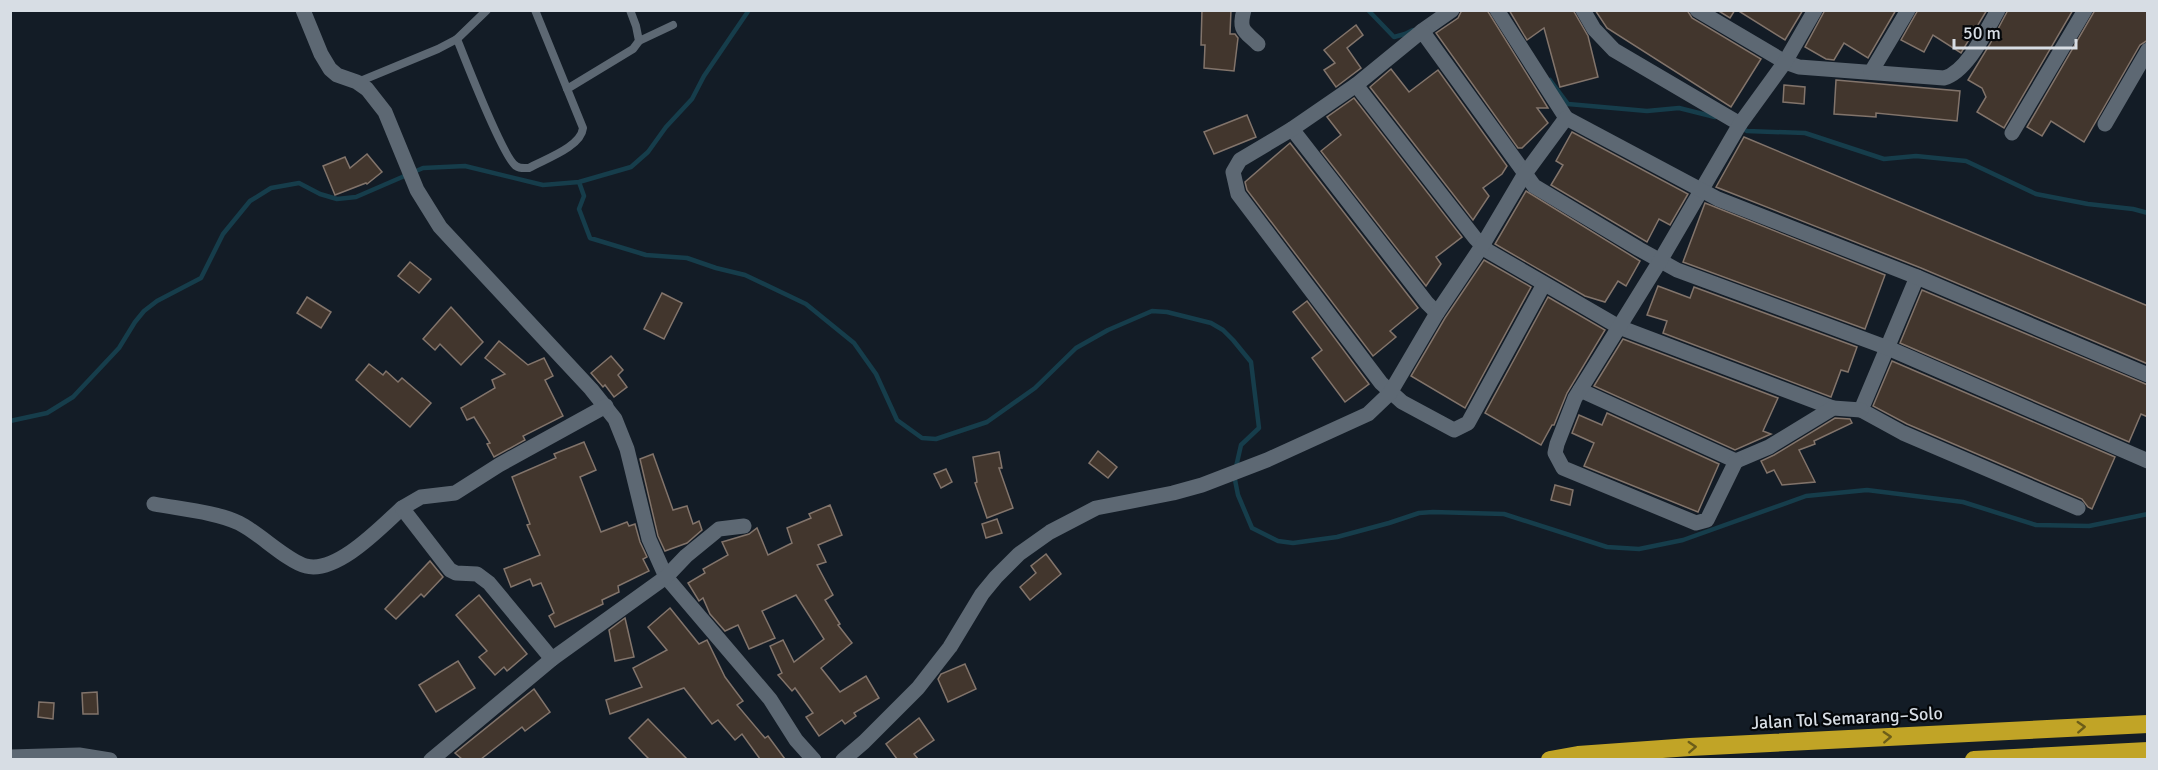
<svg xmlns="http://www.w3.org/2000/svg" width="2158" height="770" font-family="Signika,sans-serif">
<rect width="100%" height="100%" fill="#131c26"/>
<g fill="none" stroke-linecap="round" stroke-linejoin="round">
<g stroke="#163d4b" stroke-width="4.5">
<polyline points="1368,10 1394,37 1405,34 1413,30"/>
<polyline points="1550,80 1568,104 1647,111 1679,108 1715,117"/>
<polyline points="1741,128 1747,131 1805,133 1884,159 1916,156 1966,161 2036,194 2088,204 2133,209 2148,213"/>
<polyline points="579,182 584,196 579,209 590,238 646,255 687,258 716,268 745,275 806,304 854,343 876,374 897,420 922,438 936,439 987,422 1035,388 1076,348 1108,330 1152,311 1167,312 1211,323 1223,330 1233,340 1251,362 1259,428 1241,445 1236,467"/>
<polyline points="10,421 47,413 73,397 119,348 135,322 144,311 157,301 201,278 223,234 250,201 271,188 299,183 320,194 337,199 356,197 423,168 465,166 543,185 579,182 631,167 648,152 666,127 692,99 704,76 749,10"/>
<polyline points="1234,475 1238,495 1252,528 1278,541 1293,543 1337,537 1389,523 1419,513 1433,512 1504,514 1607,547 1639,549 1683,540 1806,496 1867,490 1963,502 2036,525 2089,526 2148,514"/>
</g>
</g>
<g fill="#42362d" stroke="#82746b" stroke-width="1.5">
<polygon points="1202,10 1231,10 1230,34 1235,34 1238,38 1234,71 1204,68 1205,45 1201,45"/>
<polygon points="1462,10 1487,10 1548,108 1537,108 1548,123 1522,148 1518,148 1436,33 1458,18"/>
<polygon points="1509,10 1573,10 1588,36 1598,77 1560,87 1544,28 1527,40"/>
<polygon points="1595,10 1687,10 1692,18 1761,59 1731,107 1607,28"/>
<polygon points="1717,10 1735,10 1730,18"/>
<polygon points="1737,10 1803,10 1785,40"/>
<polygon points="1825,10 1896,10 1868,58 1844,43 1834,60 1826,59 1805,47"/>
<polygon points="1918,10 1987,10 1961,53 1933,35 1924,52 1901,40"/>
<polygon points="2008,10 2073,10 2004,128 1977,112 1986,97 1982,88 1968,80 1990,44"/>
<polygon points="2095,10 2148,10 2148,40 2140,45 2084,142 2051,121 2042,136 2027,127"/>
<polygon points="1356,25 1363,35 1347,48 1361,68 1336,87 1324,70 1335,63 1324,50"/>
<polygon points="1391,69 1409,92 1438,70 1507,166 1502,174 1483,188 1489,196 1473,220 1370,87"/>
<polygon points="1836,80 1960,91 1957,121 1876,113 1876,117 1834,114"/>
<polygon points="1784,85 1805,87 1804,104 1783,102"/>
<polygon points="1354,98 1462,237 1436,257 1441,264 1426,286 1321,151 1341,135 1327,117"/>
<polygon points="1247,115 1256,137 1214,154 1204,132"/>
<polygon points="1572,132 1688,194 1670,225 1659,219 1647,242 1551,185 1563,165 1556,161"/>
<polygon points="1744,137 2148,306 2148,364 1921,268 1716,187"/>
<polygon points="1290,143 1418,308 1390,331 1396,337 1373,356 1247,190 1245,182"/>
<polygon points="367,154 382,172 367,184 366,183 335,195 323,166 345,157 350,168"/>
<polygon points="1526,191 1640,261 1626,286 1618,281 1605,302 1585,296 1495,244"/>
<polygon points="1705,203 1885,275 1865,329 1683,262"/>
<polygon points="1484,260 1531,287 1465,408 1411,376 1445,318"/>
<polygon points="410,262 431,279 419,293 398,276"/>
<polygon points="1658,286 1690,298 1694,287 1857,347 1848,372 1841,370 1831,397 1663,333 1667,321 1647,315"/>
<polygon points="1922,290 2148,385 2148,417 2141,414 2129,442 1900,343"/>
<polygon points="662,293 682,303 664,339 644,329"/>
<polygon points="307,297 331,312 321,328 297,313"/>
<polygon points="1548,297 1605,330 1567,393 1554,425 1552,425 1541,445 1485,413"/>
<polygon points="1307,301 1369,384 1345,402 1312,358 1322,350 1293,312"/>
<polygon points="451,307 483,342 461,365 440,344 435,350 423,339"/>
<polygon points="1623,339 1778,398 1763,431 1771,434 1735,450 1594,386"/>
<polygon points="499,341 528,365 544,358 553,376 545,380 563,416 523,436 525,440 494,457 487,444 490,443 474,417 467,420 461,408 495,388 492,380 505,374 485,358"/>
<polygon points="611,356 623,370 618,375 627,387 614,397 605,385 603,387 591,373"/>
<polygon points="1892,361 2115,457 2092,509 2088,507 2082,499 1907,424 1873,406"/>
<polygon points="369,364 383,375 386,371 398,382 402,378 431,403 410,427 356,380"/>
<polygon points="1607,413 1719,464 1698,512 1584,466 1594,443 1572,433 1579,415 1602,425"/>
<polygon points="1835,418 1850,419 1852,423 1814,441 1815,444 1799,450 1815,482 1782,485 1774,470 1767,473 1761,461 1774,455"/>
<polygon points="584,442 596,470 580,477 601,532 627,522 629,526 635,524 640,542 647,557 643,559 649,571 618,586 619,592 602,600 603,604 555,627 549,616 554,613 541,583 533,586 530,579 511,587 504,569 540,555 527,525 530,524 512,477 556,458 554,454"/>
<polygon points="1098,451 1117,467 1108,478 1089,463"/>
<polygon points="999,452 1002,468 999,468 1013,508 987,518 975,483 977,482 973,457"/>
<polygon points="653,454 673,510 687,506 693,524 699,521 702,530 687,543 665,551 658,536 640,459"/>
<polygon points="946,469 952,482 941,488 934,474"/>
<polygon points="1555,485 1573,490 1570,505 1551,500"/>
<polygon points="830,505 842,535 818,545 826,562 817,565 833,595 825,600 840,624 838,625 852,643 821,668 840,692 866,676 879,698 854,713 856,716 845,724 842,720 819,736 806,717 813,713 795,688 792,691 778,675 782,673 770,646 783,640 794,662 824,639 796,595 762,611 775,638 749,649 738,625 725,631 710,614 703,598 699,601 688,583 705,573 703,569 728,555 722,542 749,534 757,528 768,555 792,543 787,528 811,518 809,514"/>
<polygon points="997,519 1002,533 986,538 982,524"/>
<polygon points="1046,554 1061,574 1030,600 1020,587 1036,573 1031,566"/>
<polygon points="430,561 443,577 424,597 421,594 396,619 385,609"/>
<polygon points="479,595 527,654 507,671 504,667 495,675 479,657 487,651 456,615"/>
<polygon points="670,608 699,644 707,640 725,677 743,701 737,705 765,738 768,736 785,759 760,759 742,734 735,740 718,720 712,724 684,688 610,714 606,700 642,687 633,668 667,650 648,627"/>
<polygon points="625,618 634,657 615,661 609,630"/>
<polygon points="458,661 475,688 436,712 419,685"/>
<polygon points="965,664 976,689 948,702 938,679 941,674"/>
<polygon points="534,689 550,712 525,731 522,727 481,759 462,759 455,753"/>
<polygon points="97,692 98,714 83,714 82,693"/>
<polygon points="39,702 54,703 53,719 38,717"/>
<polygon points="919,718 934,740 914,754 918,759 897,759 886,744"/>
<polygon points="648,719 687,759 649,759 643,753 629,738"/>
</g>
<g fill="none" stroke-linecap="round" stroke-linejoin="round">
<g stroke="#5d6873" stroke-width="8">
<path d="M457,39C465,59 503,158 516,166C520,169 525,168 529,168C545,159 581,147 583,128L535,10"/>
<polyline points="639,41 673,25"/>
<polyline points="358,82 438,49 457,39 487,10"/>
<polyline points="567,89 633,49 639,41 636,26 630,10"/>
</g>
<g stroke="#5d6873" stroke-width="15">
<polyline points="303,10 321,54 330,69 337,75 357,82 367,89 385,112 417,190 440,227 591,389 615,419 627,449 649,539 666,577 770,699 796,740 814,760"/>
<path d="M1244,10C1238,31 1245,31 1258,44"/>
<polyline points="1497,10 1566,118"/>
<polyline points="1583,10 1594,29 1614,50 1740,124"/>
<path d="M1697,10L1785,62L1799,67L1944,78C1967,72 1986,31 1998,10"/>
<polyline points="1422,31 1452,10"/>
<polyline points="1871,72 1908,10"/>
<polyline points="1356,85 1475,238 1488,251 1619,327 1833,408"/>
<polyline points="2105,124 2148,50"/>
<polyline points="1292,129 1427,303 1437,313"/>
<polyline points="2012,133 2085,10"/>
<polyline points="1917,277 1861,410 1903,433 2078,508"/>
<polyline points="1544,284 1468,423 1454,430 1402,402 1381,383 1238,194 1233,172 1240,160 1292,129 1356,85 1422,31 1534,186 1639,249 1677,270 1888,348 2148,461"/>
<polyline points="1580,390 1736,461 1769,447 1833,408 1861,410"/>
<polyline points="1736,461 1707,520 1696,523 1563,468 1555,453 1557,444 1575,398 1660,261 1740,124 1785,62 1815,10"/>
<path d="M154,504C180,509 216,512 239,523C258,532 288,562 306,566C337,574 381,527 402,508"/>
<polyline points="552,659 489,583 477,574 456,573 450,570 402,508 421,497 455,493 499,465 606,406"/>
<polyline points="431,760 552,659 666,577 686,556 719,529 744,526"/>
<polyline points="843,760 864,742 918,688 950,647 982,594 996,577 1019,554 1050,532 1096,508 1173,493 1202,485 1267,460 1368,414 1390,393 1437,313 1482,246 1524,175 1566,118 1718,199 1917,277 2148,375"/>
</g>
<polyline stroke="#5d6873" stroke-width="15" points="10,757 79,755 110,760"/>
<g stroke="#c1a426" stroke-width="18">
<polyline points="1550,760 1578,755 1690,747 2148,724"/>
<polyline points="1974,760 2148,751"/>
</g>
</g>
<defs><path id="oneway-chevron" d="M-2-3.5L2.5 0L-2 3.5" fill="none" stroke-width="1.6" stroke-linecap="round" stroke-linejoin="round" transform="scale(1.5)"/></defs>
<g stroke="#6c5d19">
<use href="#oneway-chevron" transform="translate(2081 727) rotate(-3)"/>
<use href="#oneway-chevron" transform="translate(1887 737) rotate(-3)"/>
<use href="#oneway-chevron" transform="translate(1692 747) rotate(-3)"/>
</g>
<g text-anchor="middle" stroke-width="4.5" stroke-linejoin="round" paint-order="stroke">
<g font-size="18" fill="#d7dde4" stroke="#04070a">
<text transform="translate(1847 718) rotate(-3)" y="6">Jalan Tol Semarang–Solo</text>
</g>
</g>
<rect width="2158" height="770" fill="none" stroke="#d7dde4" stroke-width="24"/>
<path d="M1954 39v9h122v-9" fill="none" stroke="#d7dde4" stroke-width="3"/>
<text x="1963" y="39" font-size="18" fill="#d7dde4" stroke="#04070a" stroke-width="4.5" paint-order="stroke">50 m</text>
</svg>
